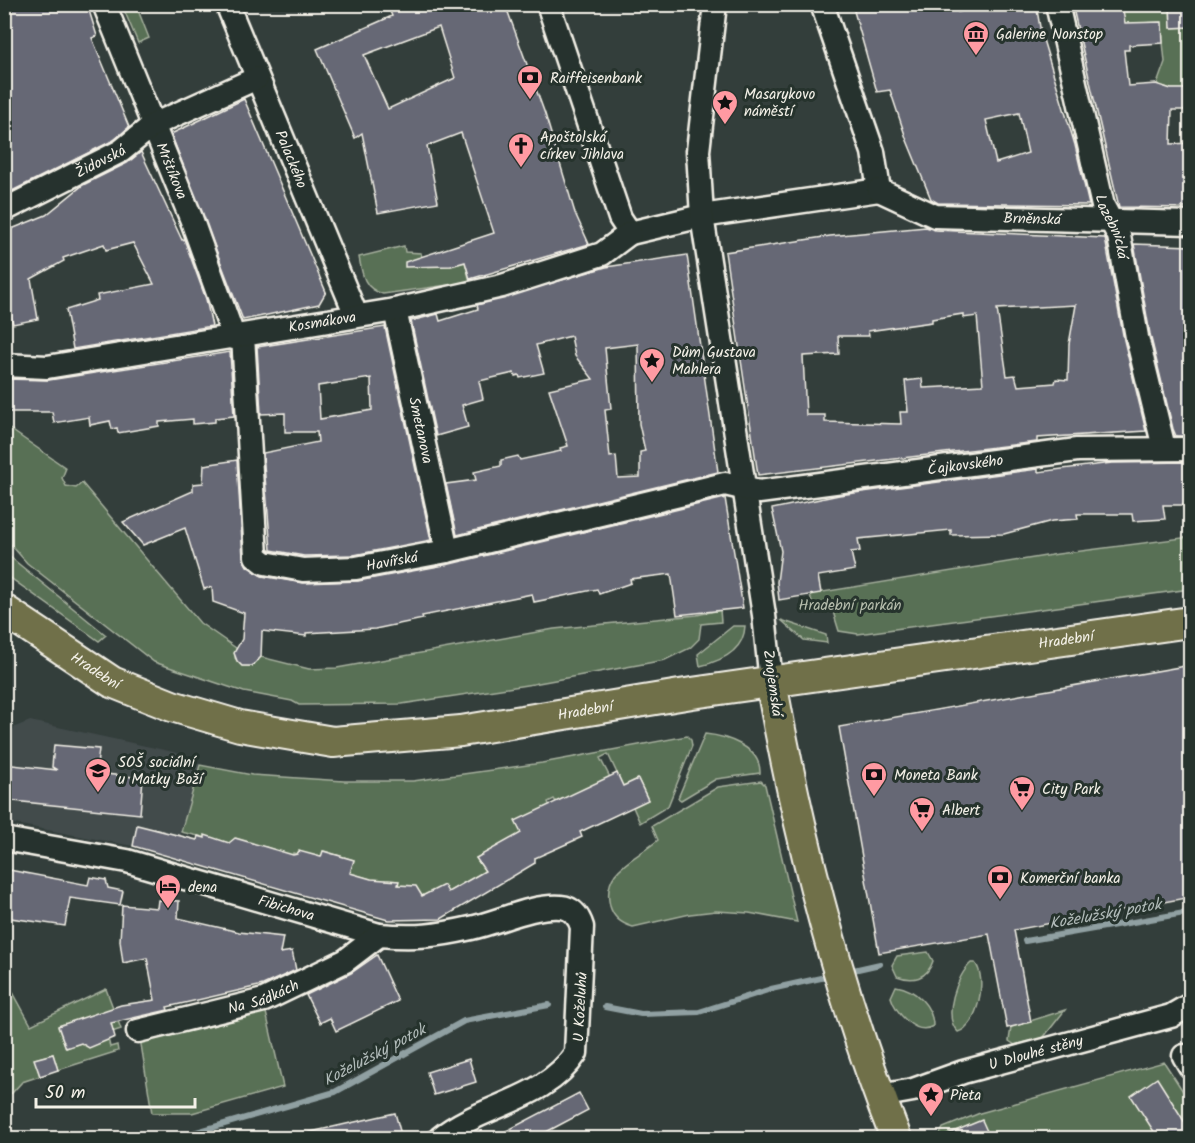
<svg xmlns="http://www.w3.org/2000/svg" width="1195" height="1143" font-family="Kalam,sans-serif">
<rect width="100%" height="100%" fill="#333e3b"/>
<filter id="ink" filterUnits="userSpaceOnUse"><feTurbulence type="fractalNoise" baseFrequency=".0167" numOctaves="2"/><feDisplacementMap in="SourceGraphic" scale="12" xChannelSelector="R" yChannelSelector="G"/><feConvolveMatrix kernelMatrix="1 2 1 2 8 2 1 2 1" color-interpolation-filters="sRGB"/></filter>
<g filter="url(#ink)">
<polygon fill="#424b4c" points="30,721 178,753 200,765 179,836 138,825 133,846 5,822 5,763 8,737 15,727"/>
<g fill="#586f54" stroke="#a6b09e" stroke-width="1.5">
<polygon points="122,5 136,5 149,38 138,43"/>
<polygon points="1122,5 1170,5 1171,28 1190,27 1190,89 1171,89 1157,84 1165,62 1161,22 1117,24"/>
<path d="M404,246L405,252L421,253L423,266H451L465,262L470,282L383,294C364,289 362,275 359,257Z"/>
<polygon points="4,425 66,468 62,478 66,486 76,488 82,483 200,623 236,648 235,658 242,666 252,666 261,657 309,669 337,668 554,629 697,615 720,610 721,622 701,624 699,639 690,648 665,660 533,684 402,704 299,705 292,701 244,692 154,662 27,563 5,538"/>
<polygon points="1190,537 1190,589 858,634 839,631 831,605 813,608 810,594 1058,554"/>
<polygon points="4,552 106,635 99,641 5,574"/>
<polygon points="781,620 826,635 827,643 804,640"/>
<path d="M733,626H745C744,651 722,661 700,666L698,654Z"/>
<path d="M705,734C726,736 761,747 760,773L716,779L681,800L678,798Z"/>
<polygon points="687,736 691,740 692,746 668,806 640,823 633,807 648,800 638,779 623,786 608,754 600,758 616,789 562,799 556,802 554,799 548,802 556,820 476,858 485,871 448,892 422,896 398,885 398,881 388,880 387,884 350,873 354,860 324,851 320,861 299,851 297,854 293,853 292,857 266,847 252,846 253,843 236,838 229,843 181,832 200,765 252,775 344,781 413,781 542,763"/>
<path d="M761,781L765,785L797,922L749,913L716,911L690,914L633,927C622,924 613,917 610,906C601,869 635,860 658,840L652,826L718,787Z"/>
<path d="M928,952L933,961C927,979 913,982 897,976L892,965L897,956Z"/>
<path d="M971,963H975C988,978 978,1026 958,1032C942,1017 957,975 971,963Z"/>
<polygon points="4,976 31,1025 106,989 121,1029 112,1032 58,1027 66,1048 107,1034 110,1047 117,1045 118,1051 58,1070 53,1054 35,1059 40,1076 22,1082 12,1093 5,1095"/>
<path d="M896,986C916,989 933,1007 933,1026C916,1037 895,1012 891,997Z"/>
<polygon points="265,1008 283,1087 192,1113 152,1113 140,1038"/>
<polygon points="1065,1010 1043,1038 1015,1045 1009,1041 1011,1027"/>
<polygon points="1164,1062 1190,1102 1190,1138 938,1138 943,1128 980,1113"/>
</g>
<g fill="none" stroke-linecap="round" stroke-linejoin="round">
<g stroke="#90a0a2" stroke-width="6">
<polyline points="1025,941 1190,912"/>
<polyline points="849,971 880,964"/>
<polyline points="605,1007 641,1014 699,1012 771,989 830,976"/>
<polyline points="176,1138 335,1092 464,1021 549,1005"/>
</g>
</g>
<g fill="#666875" stroke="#f4f1e8" stroke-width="1.5" fill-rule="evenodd">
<polygon points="4,4 87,4 97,36 92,38 129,127 114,140 12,191 4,173"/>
<path d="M387,4H505L545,114L575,213L589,244L470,279L465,262L451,266L405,267V262L494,233L461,133L427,146L438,202L378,213L362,133L355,138L317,49L392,16ZM439,27L455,78L388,109L364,55Z"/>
<path d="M852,4H933L934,10L956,5L958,12L992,4H1036L1041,33L1075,145L1089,205L938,203L931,199L906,138L890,90L877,92ZM1019,113L1028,153L996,163L986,120Z"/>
<polygon points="1072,4 1122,4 1125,23 1162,22 1163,43 1129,45 1129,50 1124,50 1128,86 1156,84 1171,89 1191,89 1191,110 1172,110 1171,144 1191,143 1191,208 1119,207"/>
<polygon points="1170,4 1191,4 1191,27 1171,28"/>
<polygon points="244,99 326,292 319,304 243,320 171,134"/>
<polygon points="141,152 182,240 184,239 206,299 212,326 73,349 66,310 98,300 97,295 154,284 133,243 106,250 104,244 63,258 64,261 31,279 38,319 13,324 4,291 4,232 46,215 83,185 127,163"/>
<path d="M926,227L935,230L1105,238L1124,340L1146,431L1037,438V442L758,475L725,252L830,236ZM1076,305L1069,344L1068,380L1056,379L1055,383L1018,386L1015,375L1007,376L997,309ZM963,314V318L977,316L983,385L923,388L922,379L905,381L908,412H900L901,424L825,422V415H806L803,356L839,354L838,336H869L868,331L932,322V319Z"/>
<polygon points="1134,244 1191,246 1191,436 1176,436 1173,429 1150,334"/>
<path d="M687,255L718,472L457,535L446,484L476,480L474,472L501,466V460L518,456L520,460L561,451L560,448L568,446L549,389L593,379L575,356L571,336L536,345L544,373L520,378L519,375L515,376L514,373L479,381L483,399L462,405L468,427L436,436L411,321L438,314L440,321L478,309L477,305L606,267ZM638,344L639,424L645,451L640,452V477L618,478L616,456L610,457L605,410L611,409L605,348Z"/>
<path d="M385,327L431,540L354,555L304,556L271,550L263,453L318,442L317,432H285V413L261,414L257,347ZM371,378L372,410L320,419L318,386Z"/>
<polygon points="230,352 234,416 215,418 215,422 193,424 193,419 159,422 159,426 118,433 117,428 112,429 110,421 90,425 89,417 54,423 52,412 4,412 4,379 49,380"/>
<polygon points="237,460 243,557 247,566 262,576 303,583 358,581 450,564 725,498 743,608 677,615 671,574 630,579 631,583 599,594 597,589 534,602 532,594 422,616 423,619 375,629 306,633 306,636 262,631 261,657 252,666 242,666 237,661 234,653 242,639 244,613 213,602 212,587 204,589 185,528 143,545 123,522 193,491 193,484 203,483 204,465"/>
<polygon points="1191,462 1191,505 1163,505 1165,519 1133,521 1132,514 1077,514 1078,519 1052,521 1004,534 951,535 951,530 858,539 860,551 851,552 855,570 818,576 821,593 779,600 777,582 781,551 772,509 839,495 1038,469 1038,472 1112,463"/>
<polygon points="1191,665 1191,897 1014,930 1031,1022 1007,1028 989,934 879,953 839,727"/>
<polygon points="54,745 99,749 96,773 143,778 140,814 4,800 4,764 57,770 52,767"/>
<polygon points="617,773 623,786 638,779 648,800 580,832 582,837 535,858 535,863 441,919 388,920 133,846 137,825 197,840 198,836 205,838 205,835 229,843 235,838 293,855 297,854 299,851 321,857 323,851 354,860 350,873 371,879 399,881 398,885 416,886 422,896 444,885 448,892 485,871 476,858 521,833 515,821"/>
<polygon points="4,869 88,885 90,877 106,880 108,888 123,891 120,905 70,898 65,926 4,917"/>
<polygon points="158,900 179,901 178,918 239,932 283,937 280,953 292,951 296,970 263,985 167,1007 168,1010 111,1023 115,1037 89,1048 81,1043 66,1048 58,1026 121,1005 155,1000 147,958 123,963 120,941 122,905 157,908"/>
<polygon points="377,955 398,1001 336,1031 330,1018 320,1023 306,995 351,973"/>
<polygon points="53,1054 58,1070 40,1076 34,1059"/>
<polygon points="469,1059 476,1082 434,1095 427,1072"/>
<polygon points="1157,1078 1191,1132 1191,1138 1158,1138 1131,1096"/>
<polygon points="579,1093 588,1110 550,1130 535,1138 493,1138"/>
<polygon points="395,1113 402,1138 306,1138 306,1133"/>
<polygon points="982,1120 990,1138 938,1138"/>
</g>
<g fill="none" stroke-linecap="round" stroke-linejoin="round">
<defs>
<g id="minor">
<path id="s1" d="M104,4L191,218L234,338"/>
<path id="s2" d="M227,4L356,315"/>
<polyline points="548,4 620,218 630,233 702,216 879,190"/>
<polyline points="715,4 698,151 702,216 764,615 771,682"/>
<polyline points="822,4 873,152 879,190"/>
<path id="s3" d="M1057,4L1103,206L1119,236L1137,337L1164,448"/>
<path id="s4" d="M879,190L935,216L1190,223"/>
<path id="s5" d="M4,210L121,151L153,125L257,78"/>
<path id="s6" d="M395,310L447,551"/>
<path id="s7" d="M243,336L256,556L265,563L303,570L356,568L447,551L725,484L759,492L1077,450L1190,449"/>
<path id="s8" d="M4,365L47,367L395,310L502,286L602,254L630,233"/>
<path id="s9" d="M4,839L127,861L379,935C415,938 436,936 471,928C499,922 531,905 561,907C573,908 579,917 582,927L576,1053C545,1101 482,1104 440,1138"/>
<path id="s10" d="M138,1031L264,1000L345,961L379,935"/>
<polyline points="1184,1056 1190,1066"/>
<path id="s11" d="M880,1096L913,1090L963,1072L1171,1016L1190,1005"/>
</g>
<g id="major">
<path id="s12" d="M4,610L112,682L172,706L240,726L333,742L461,731L692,693L1190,622"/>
<path d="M771,682C799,837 838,992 896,1138"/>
</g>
</defs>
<use href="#minor" stroke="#f4f1e8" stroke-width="27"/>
<use href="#major" stroke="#f4f1e8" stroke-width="34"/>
<use href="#minor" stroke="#26332d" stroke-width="22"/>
<use href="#major" stroke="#70704a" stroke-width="30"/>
</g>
</g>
<defs>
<symbol id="museum-pin" viewBox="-11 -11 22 30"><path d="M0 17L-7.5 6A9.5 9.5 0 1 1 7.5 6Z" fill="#ff9aa2" stroke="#26332d"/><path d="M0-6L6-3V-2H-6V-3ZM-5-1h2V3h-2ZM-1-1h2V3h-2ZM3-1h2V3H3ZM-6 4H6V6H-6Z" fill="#111"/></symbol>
<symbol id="bank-pin" viewBox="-11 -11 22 30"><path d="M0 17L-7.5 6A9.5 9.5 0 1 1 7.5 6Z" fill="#ff9aa2" stroke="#26332d"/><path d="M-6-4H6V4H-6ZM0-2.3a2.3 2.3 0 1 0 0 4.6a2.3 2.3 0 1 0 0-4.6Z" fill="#111"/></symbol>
<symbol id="sight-pin" viewBox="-11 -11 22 30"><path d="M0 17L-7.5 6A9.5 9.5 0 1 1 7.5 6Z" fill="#ff9aa2" stroke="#26332d"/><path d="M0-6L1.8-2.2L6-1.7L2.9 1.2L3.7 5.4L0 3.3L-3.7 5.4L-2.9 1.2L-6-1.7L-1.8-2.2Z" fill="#111"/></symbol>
<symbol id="church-pin" viewBox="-11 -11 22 30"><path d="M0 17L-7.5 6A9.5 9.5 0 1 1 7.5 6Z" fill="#ff9aa2" stroke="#26332d"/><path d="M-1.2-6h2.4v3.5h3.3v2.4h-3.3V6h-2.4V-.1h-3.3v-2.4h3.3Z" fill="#111"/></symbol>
<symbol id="university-pin" viewBox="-11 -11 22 30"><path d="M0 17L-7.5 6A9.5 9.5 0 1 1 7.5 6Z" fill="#ff9aa2" stroke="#26332d"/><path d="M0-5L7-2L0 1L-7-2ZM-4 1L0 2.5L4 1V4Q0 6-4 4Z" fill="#111"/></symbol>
<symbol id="supermarket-pin" viewBox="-11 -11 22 30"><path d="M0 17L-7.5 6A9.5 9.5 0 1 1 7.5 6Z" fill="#ff9aa2" stroke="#26332d"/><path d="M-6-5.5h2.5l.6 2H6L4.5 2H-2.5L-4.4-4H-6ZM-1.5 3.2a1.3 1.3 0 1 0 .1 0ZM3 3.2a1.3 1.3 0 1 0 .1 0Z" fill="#111"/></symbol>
<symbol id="hotel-pin" viewBox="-11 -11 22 30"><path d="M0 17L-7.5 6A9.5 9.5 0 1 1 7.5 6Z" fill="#ff9aa2" stroke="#26332d"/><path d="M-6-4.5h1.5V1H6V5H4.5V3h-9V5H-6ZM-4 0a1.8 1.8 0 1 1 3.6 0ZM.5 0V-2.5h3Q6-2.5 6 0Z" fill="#111"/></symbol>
</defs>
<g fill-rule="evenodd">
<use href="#museum-pin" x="961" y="19" width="30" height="40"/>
<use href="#bank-pin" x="515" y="63" width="30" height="40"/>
<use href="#sight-pin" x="710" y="88" width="30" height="40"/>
<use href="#church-pin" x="506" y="131" width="30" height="40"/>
<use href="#sight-pin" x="637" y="346" width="30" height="40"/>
<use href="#university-pin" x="83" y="756" width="30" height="40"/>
<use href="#bank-pin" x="859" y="760" width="30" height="40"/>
<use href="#supermarket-pin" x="1007" y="774" width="30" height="40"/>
<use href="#supermarket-pin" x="907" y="795" width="30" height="40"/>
<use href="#bank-pin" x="985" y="863" width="30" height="40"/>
<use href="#hotel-pin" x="153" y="872" width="30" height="40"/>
<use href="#sight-pin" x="916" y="1080" width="30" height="40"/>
</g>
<g text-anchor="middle" stroke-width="6" stroke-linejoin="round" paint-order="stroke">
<g font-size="15" fill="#f4f1e8" stroke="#26332d" text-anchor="start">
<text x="996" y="39">Galerine Nonstop</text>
<text x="550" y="83">Raiffeisenbank</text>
<text x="744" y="99">Masarykovo<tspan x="744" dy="17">náměstí</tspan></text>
<text x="540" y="142">Apoštolská<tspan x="540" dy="17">církev Jihlava</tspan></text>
<text x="672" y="357">Dům Gustava<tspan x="672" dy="17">Mahlera</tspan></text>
<text x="118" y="767">SOŠ sociální<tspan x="118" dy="17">u Matky Boží</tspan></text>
<text x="894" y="780">Moneta Bank</text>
<text x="1042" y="794">City Park</text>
<text x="942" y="815">Albert</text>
<text x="1020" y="883">Komerční banka</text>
<text x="188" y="892">dena</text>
<text x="950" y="1100">Pieta</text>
</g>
<g font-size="15" fill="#f4f1e8" stroke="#26332d">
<text dy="5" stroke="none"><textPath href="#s2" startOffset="168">Palackého</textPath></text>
<text dy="5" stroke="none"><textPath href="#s5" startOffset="108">Židovská</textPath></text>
<text dy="5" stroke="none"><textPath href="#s1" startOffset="180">Mrštíkova</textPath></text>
<text dy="5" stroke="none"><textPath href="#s4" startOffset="159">Brněnská</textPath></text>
<text dy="5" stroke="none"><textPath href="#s3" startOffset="230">Lazebnická</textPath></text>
<text dy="5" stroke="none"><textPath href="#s8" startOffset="322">Kosmákova</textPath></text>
<text dy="5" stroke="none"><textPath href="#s6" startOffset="123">Smetanova</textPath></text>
<text dy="5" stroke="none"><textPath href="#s7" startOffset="945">Čajkovského</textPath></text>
<text dy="5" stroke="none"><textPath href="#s7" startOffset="360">Havířská</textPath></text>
<text dy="5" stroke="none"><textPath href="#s12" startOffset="1100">Hradební</textPath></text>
<text dy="5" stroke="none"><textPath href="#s12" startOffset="110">Hradební</textPath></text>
<text transform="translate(773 683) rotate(82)" y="5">Znojemská</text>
<text dy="5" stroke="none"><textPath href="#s12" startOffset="614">Hradební</textPath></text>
<text dy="5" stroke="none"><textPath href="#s9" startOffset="291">Fibichova</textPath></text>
<text dy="5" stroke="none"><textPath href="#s10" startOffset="130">Na Sádkách</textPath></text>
<text transform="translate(580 1007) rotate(-87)" y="5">U Koželuhů</text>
<text dy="5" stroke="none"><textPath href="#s11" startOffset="162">U Dlouhé stěny</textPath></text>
</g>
<g font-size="15" fill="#b6bdad" stroke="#26332d">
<text x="850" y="610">Hradební parkán</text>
</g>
<g font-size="16" font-style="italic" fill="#b1bbb9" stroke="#26332d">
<text transform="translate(1105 913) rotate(-10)" y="6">Koželužský potok</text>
<text transform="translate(374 1054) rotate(-28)" y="6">Koželužský potok</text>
</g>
</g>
<rect width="1195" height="1143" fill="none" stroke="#26332d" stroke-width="24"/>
<rect x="12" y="12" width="1171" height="1119" fill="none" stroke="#f4f1e8" stroke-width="2" filter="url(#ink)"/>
<path d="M36 1098v9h159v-9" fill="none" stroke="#f4f1e8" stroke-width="3"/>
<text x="45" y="1098" font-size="18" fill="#f4f1e8" stroke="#26332d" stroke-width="4.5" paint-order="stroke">50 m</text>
</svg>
